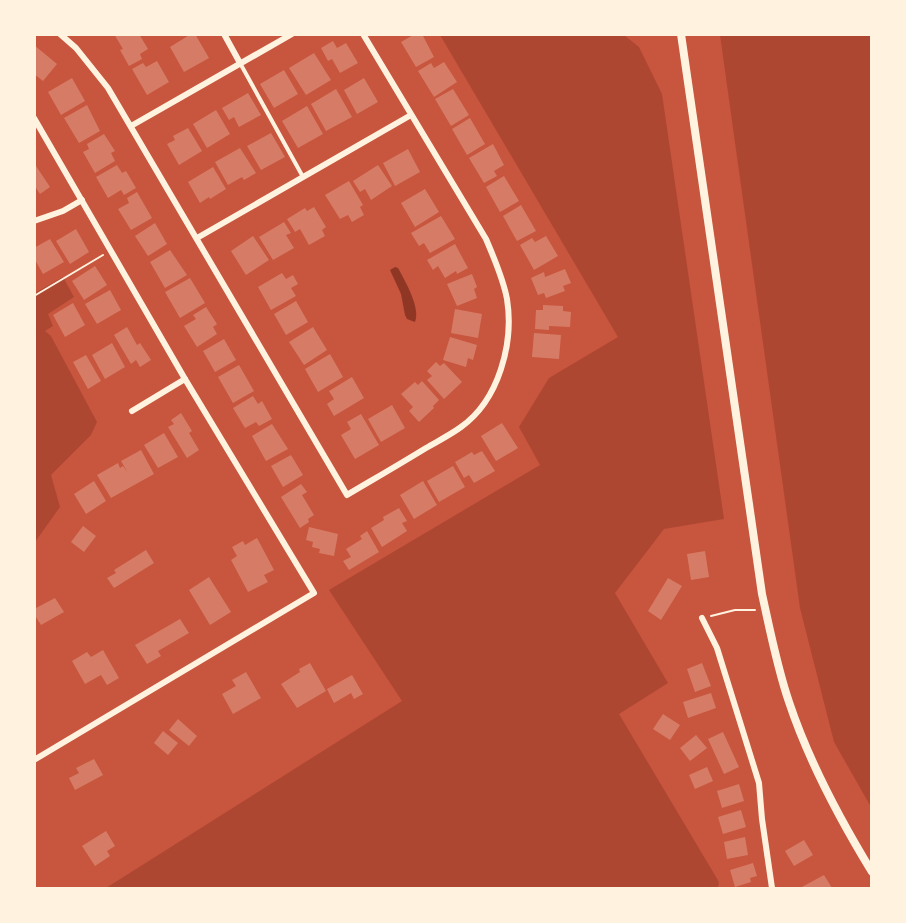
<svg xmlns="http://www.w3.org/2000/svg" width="906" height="923" font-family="Signika,sans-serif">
<rect width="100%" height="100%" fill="#c8553d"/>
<g fill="#ae4732">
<polygon points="440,35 624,35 639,47 662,94 724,519 664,529 615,593 668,683 619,714 719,882 718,888 106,888 402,701 329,590 540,465 519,427 549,378 618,337"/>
<polygon points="720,35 871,35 871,807 834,742 800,608"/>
<polygon points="63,277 74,297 48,314 53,326 45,331 51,336 97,422 91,435 51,475 60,507 35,542 35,293"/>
</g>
<path fill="#8f3625" d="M395,267L398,268C405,281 421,308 415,322L407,319L405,315L401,294L390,270Z"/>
<g fill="#d67c66">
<polygon points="114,34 139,34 148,49 140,54 142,59 129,66 120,50 123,49"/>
<polygon points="191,34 195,34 209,58 184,72 170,47"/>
<polygon points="415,34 422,34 434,57 416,67 401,42"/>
<polygon points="333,41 337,48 346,43 358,63 340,73 332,59 328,61 321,48"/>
<polygon points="34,45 57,64 43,81 34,74"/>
<polygon points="314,53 331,80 306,95 289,68"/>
<polygon points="157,61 169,82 147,95 132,69 143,63 146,67"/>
<polygon points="444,62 457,82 434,97 418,71 431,63 434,68"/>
<polygon points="284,70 298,94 274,108 260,84"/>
<polygon points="72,78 85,101 61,115 48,92"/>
<polygon points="364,78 378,102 357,114 344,90"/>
<polygon points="336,89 352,117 326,131 311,104"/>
<polygon points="453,89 469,115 451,126 435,99"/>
<polygon points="248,93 261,115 239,127 234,117 229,120 222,108"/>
<polygon points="87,105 100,131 79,143 64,118"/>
<polygon points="307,106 323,134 298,148 282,121"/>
<polygon points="216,110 230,134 207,148 193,124"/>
<polygon points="470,118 485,144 467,155 452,129"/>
<polygon points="188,128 202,151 179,165 167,144 175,140 173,136"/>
<polygon points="271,133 285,157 261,170 247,146"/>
<polygon points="104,134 115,151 111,153 115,161 95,173 83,152 89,149 87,144"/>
<polygon points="493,144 504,165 494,171 497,176 484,183 469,158"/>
<polygon points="240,148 256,173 244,180 242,177 228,185 215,162"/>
<polygon points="408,149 420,172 395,186 383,163"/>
<polygon points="34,163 50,187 40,194 36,188 34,189"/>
<polygon points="117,165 122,173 126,171 136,188 124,195 121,190 108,198 96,177"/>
<polygon points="378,165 392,186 371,200 365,189 360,192 353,181"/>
<polygon points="213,167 226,189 210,199 209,197 200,203 188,182"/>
<polygon points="504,176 519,201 500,212 486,187"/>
<polygon points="349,181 363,205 360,207 364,215 352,222 348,215 340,219 325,195"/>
<polygon points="425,189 439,212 415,227 401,203"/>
<polygon points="137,192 152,218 131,230 118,209 129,203 127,198"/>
<polygon points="521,205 536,231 517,241 503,216"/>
<polygon points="314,207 326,227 322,230 325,236 309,245 300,229 295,232 287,219 305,208 307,211"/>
<polygon points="441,216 455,239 430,253 424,243 419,246 411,233"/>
<polygon points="284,222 291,233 286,235 294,248 273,260 259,237"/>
<polygon points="155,223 167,244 148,256 135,236"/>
<polygon points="76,229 89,252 70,264 56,241"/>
<polygon points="253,236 269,260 246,275 231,251"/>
<polygon points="546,236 558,256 534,270 520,245 532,238 535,242"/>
<polygon points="50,239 64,262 43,274 34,258 34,248"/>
<polygon points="455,244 468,268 457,274 456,271 445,278 438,266 433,270 427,260"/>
<polygon points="170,250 187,275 165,288 150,262"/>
<polygon points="95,266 107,285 84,300 72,281"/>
<polygon points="565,269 571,283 563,286 565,291 546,298 544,293 538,295 531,278 544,272 545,277"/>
<polygon points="282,273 286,279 293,275 298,284 291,288 296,296 271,310 258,287"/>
<polygon points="472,274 477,287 474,289 477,298 457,306 447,284"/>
<polygon points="190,278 205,303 180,318 165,292"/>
<polygon points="110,290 121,310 97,324 85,304"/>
<polygon points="296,301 308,322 286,335 274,314"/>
<polygon points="73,303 85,325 65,337 53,315"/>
<polygon points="543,305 563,306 563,311 571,312 570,327 549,326 549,330 535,329 536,310 543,310"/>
<polygon points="206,307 217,324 213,327 217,334 197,347 184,326 196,319 193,315"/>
<polygon points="455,309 482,314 478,338 451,333"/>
<polygon points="127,327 137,345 140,343 151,360 140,367 136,360 131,364 114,335"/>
<polygon points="313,327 327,350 304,365 289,342"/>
<polygon points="534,333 561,335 559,359 532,357"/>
<polygon points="450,337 477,345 473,360 468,358 466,367 443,360"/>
<polygon points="224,339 236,360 215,372 203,351"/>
<polygon points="112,343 125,367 105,379 92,355"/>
<polygon points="330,354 343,377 318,392 305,369"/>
<polygon points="86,355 101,381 88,389 73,362"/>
<polygon points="436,362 440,366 444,363 462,382 444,399 427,380 432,376 427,371"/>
<polygon points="239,365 254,391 233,403 218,377"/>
<polygon points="352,377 364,398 334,416 327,404 334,399 329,391"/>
<polygon points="422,381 439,400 433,406 434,408 419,422 409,411 413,407 401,394 415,382 418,385"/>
<polygon points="253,396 258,404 262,401 272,419 259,426 256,422 245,428 233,408"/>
<polygon points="392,405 405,428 381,442 368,419"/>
<polygon points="181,413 192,431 189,433 199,450 187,458 168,427 174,424 171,420"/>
<polygon points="361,414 379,445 355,459 341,435 351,429 347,422"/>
<polygon points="502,423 518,448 496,461 481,436"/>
<polygon points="272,424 288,449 266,461 252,436"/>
<polygon points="164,433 178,457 158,468 144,445"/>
<polygon points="141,450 154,474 111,498 97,475 118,463 120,468 123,466 128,473 121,461"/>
<polygon points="482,451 495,471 474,483 469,475 464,478 455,462 472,452 474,455"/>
<polygon points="291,455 303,475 283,487 271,466"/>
<polygon points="453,466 465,487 439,502 427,481"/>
<polygon points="94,481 106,501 86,514 74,494"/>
<polygon points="423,481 437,505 414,519 400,495"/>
<polygon points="301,484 307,492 302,495 314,515 308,519 309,522 300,528 281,497"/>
<polygon points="399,508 407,521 402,523 407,531 382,547 371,528 384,520 383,517"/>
<polygon points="83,526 96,536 84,552 71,542"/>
<polygon points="309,527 338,534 334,556 319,553 320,549 312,547 313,542 306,540"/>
<polygon points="367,531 379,552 349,570 343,561 351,557 346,549 362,539 360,536"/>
<polygon points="257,538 274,570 264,575 268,582 248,592 231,560 237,556 232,547 243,541 245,545"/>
<polygon points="146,550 154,563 114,588 107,578 116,573 114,570"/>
<polygon points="705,551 709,577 691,580 687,554"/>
<polygon points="209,577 231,612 210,625 189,590"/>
<polygon points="668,578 682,586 661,620 648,611"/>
<polygon points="55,598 64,612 41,625 34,614 34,609"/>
<polygon points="180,619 189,633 158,651 161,656 147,664 135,645"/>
<polygon points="103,650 119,678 107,685 101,675 85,684 72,661 87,652 91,657"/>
<polygon points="310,663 326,691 297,708 281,684 300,672 299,669"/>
<polygon points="702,663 711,686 695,692 687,669"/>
<polygon points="246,672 261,698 233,714 222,694 236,686 232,680"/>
<polygon points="352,675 363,694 354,699 351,693 334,703 327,689"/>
<polygon points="711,693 716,708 688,718 683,702"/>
<polygon points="663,714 680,725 670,740 653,729"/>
<polygon points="178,719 197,736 189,746 169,730"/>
<polygon points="163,731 178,743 168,755 154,743"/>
<polygon points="723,732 739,767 724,774 708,739"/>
<polygon points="696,735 707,748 690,761 680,748"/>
<polygon points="94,759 103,775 75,790 69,778 79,773 76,768"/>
<polygon points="707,767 713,781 695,789 689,775"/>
<polygon points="739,784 744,801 722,808 717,791"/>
<polygon points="741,810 746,827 723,834 718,817"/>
<polygon points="106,831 115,846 107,851 110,856 95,866 82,846"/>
<polygon points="745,837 748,855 727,859 724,842"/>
<polygon points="804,840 813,855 794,866 785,851"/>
<polygon points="753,863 757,876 750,878 751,882 735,887 730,870"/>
<polygon points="824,875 832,888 800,888"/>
</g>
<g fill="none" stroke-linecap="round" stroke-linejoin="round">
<g stroke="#fff3e0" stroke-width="2">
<polyline points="34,296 103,255"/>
<polyline points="711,616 735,610 755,610"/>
</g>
<polyline stroke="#fff3e0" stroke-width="4" points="240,63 303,177"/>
<g stroke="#fff3e0" stroke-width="6">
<path d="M60,34L76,48L108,88L347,495C374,479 400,464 426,448C438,441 450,435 461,427C499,400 514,343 507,299C503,278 494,258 486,239L363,34"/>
<polyline points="224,34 240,63"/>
<polyline points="34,118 185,379 314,593 34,760"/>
<polyline points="131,126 292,34"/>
<polyline points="34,221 63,211 82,200"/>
<polyline points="197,238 411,115"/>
<polyline points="132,411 185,379"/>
<polyline points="702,618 717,648 759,783 762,819 772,888"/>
</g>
<path stroke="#fff3e0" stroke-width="8" d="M681,34L762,594C770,630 777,667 789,702C809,762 839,818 872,872"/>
</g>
<rect width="906" height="923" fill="none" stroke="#fff3e0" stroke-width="72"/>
</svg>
